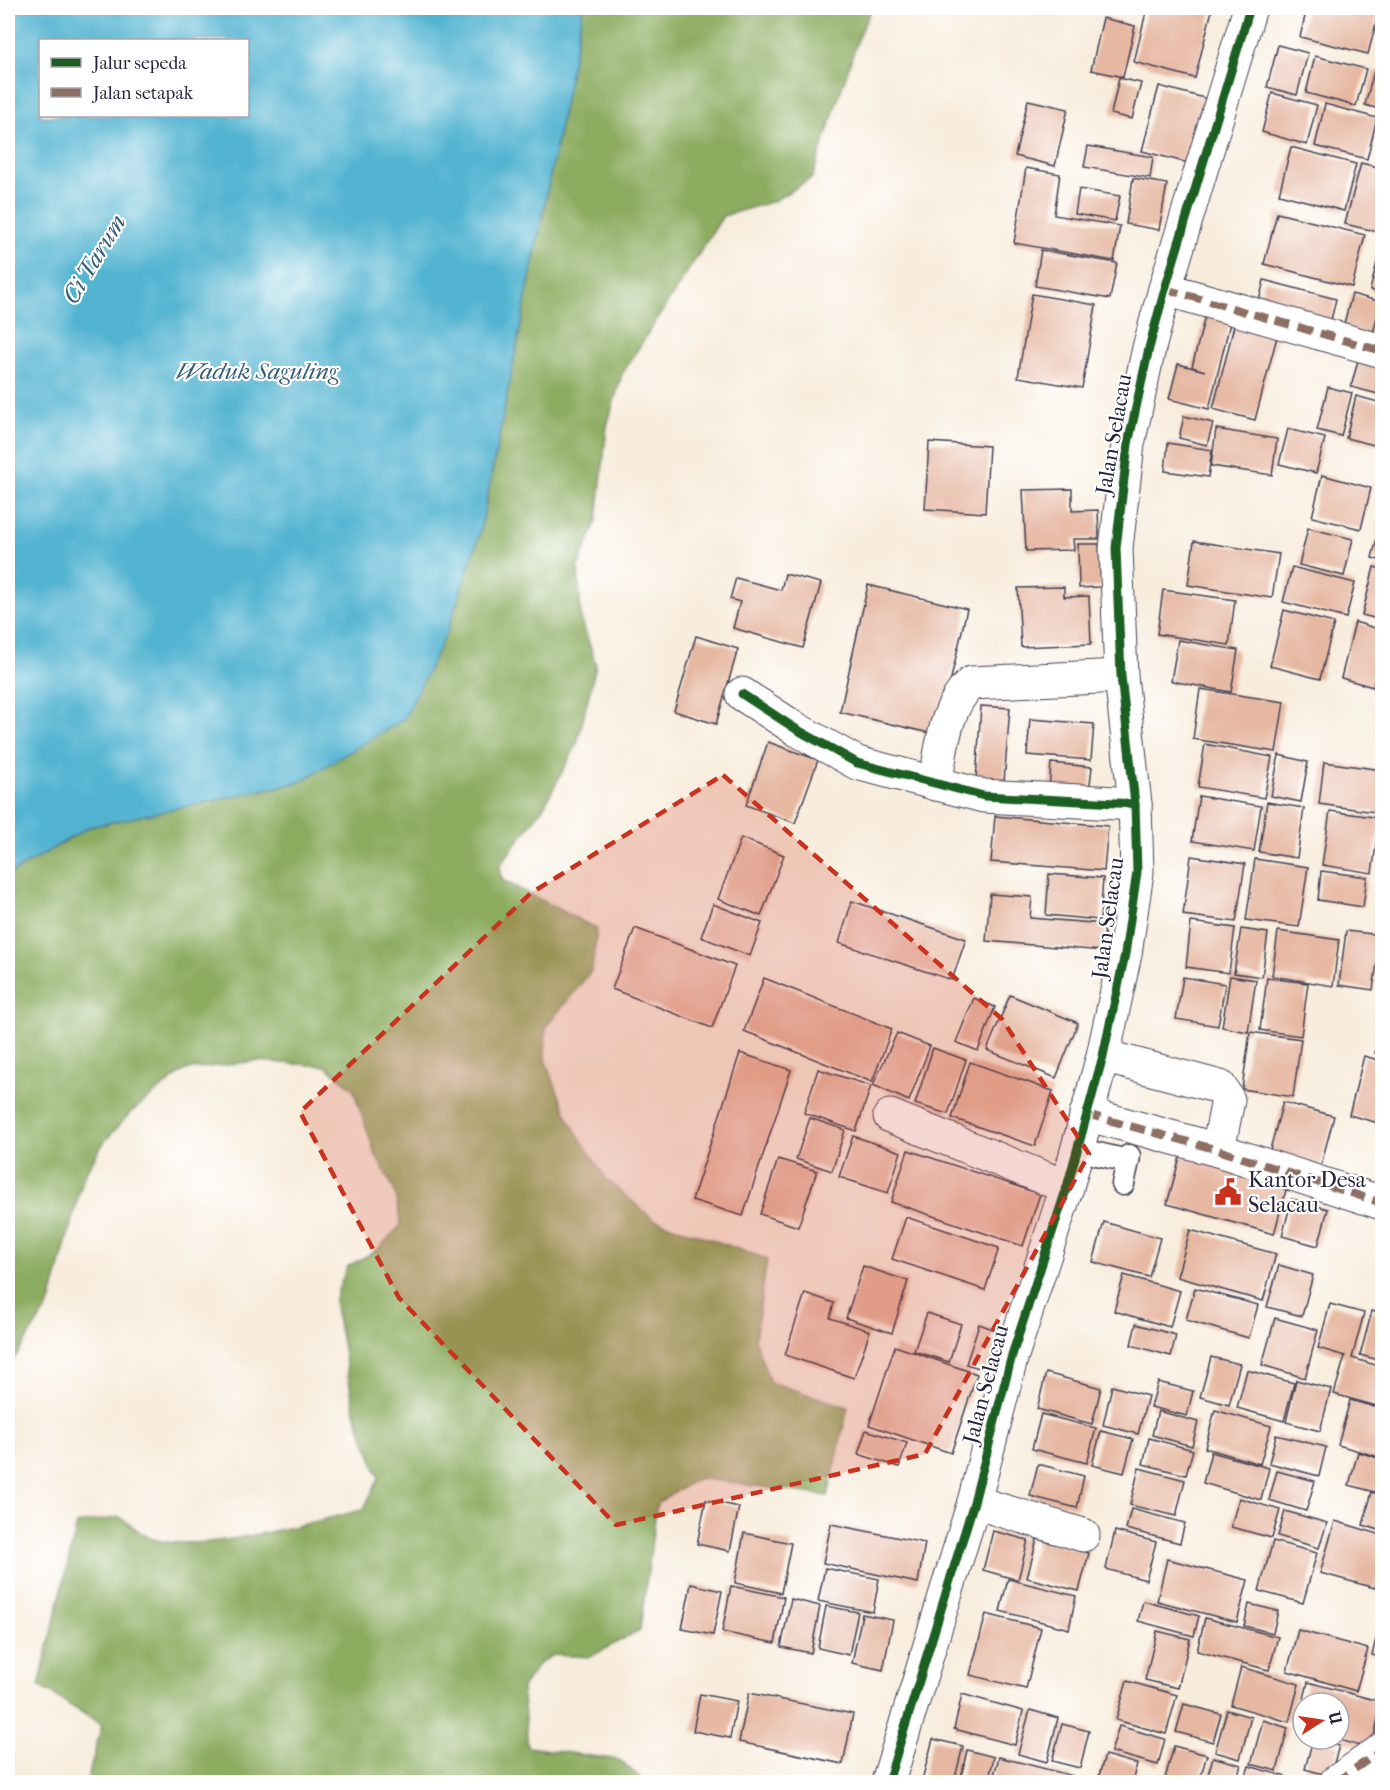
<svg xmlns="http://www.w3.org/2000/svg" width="1390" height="1790" font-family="'IM FELL French Canon',serif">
<rect width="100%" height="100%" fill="#fff"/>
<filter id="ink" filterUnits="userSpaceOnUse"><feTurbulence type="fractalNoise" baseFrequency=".0167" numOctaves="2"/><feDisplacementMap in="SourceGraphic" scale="12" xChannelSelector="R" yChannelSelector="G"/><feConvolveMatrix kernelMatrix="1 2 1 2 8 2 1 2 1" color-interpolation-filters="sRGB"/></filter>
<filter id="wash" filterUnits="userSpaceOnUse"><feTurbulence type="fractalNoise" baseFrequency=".008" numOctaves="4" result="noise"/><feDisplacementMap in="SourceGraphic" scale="24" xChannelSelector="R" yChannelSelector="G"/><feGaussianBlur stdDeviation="1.35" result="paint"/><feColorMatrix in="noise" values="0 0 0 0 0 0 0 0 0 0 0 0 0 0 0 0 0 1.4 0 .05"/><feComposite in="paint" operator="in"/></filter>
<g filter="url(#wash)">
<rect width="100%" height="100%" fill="#f8eddd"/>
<path fill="#8cac60" stroke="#57674e" stroke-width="1.5" d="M583,8H872L860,33L812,178L774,201L723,216L622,374L607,426L597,520L578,567L581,618L596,665L577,744L543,808L500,865L502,880L597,929L592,970L546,1027L545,1060L570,1122L606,1179L653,1219L767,1259L755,1340L770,1382L848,1407L828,1496L698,1478L657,1503L640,1630L590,1657L554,1655L540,1662L522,1688L528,1747L619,1760L645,1782H87L102,1725L39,1686L77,1524L120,1517C129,1523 140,1533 150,1538C195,1556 314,1521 363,1510L379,1478L355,1412L334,1301L347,1267L377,1250L401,1225L394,1189L375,1154L353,1089L326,1066L257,1061L185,1070L130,1113L104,1142L84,1175L50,1303L8,1369V875L89,827L300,782L447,632L480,533Z"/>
<path fill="#52b4d1" stroke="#3a6b86" stroke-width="1.5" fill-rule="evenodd" d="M8,8H583L480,533L447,632L404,719L300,782L89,827L8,875ZM40,40H248V116H40Z"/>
<g id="blocks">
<g fill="#e6b7a1">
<polygon points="1085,8 1100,8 1099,12"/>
<polygon points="1147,8 1202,8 1212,10 1195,78 1134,62"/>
<polygon points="1307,8 1380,8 1368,54 1300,37"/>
<polygon points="1103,18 1135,26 1123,77 1091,70"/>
<polygon points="1278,45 1308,53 1297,95 1267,87"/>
<polygon points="1315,56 1366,69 1356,106 1306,93"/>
<polygon points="1374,71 1382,73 1382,110 1365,105"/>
<polygon points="1119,78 1141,83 1132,119 1111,114"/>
<polygon points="1159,86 1212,100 1196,165 1142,151"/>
<polygon points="1272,93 1317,105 1307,145 1262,132"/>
<polygon points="1028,100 1068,109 1055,166 1015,156"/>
<polygon points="1325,104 1377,118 1367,159 1315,146"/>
<polygon points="1088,146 1153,157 1150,178 1084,167"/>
<polygon points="1291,147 1356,164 1344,211 1279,194"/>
<polygon points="1361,163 1382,168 1382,233 1345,224"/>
<polygon points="1026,168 1060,174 1054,215 1120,226 1114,261 1014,243"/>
<polygon points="1133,178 1167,184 1159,230 1126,224"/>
<polygon points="1079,189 1120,196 1115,221 1075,214"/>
<polygon points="1277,213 1365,235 1352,287 1264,264"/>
<polygon points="1382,243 1382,293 1370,290"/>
<polygon points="1041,250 1117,263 1110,299 1035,286"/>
<polygon points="1264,280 1336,299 1328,333 1256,314"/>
<polygon points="1032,294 1096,305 1082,388 1018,377"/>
<polygon points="1352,294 1381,302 1370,345 1340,338"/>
<polygon points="1206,312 1231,319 1209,409 1169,399 1178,364 1205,371 1192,367"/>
<polygon points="1235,322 1278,333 1255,420 1213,409"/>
<polygon points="1361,349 1382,355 1382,395 1351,387"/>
<polygon points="1328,387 1352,393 1341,436 1317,430"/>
<polygon points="1356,396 1382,403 1382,426 1378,446 1346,438"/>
<polygon points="1184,416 1213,423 1207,445 1179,438"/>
<polygon points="1216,429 1277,439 1272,475 1211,466"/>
<polygon points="1288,429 1325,438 1316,473 1279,464"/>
<polygon points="929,442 989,446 985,513 925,509"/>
<polygon points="1168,443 1212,450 1208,477 1165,471"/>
<polygon points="1322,475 1371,488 1361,529 1312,517"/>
<polygon points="1072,489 1072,511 1098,510 1099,539 1073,539 1074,550 1026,551 1023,490"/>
<polygon points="1382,512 1382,531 1377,530"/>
<polygon points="1308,528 1353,539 1344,576 1299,565"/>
<polygon points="1378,535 1382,536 1382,561 1372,558"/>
<polygon points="1194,541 1279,554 1272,598 1188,585"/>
<polygon points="1078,544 1099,544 1101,587 1079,588"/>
<polygon points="1292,567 1355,583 1346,618 1283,602"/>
<polygon points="1374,567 1382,569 1382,620 1362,615"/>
<polygon points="785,574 821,583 803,648 733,628 740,602 730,599 736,578 781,590"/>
<polygon points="868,585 967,609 938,735 840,712"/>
<polygon points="1064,587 1064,597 1089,596 1091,644 1021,647 1018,588"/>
<polygon points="1163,590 1235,600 1229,645 1157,634"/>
<polygon points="1284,610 1334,623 1320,679 1270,666"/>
<polygon points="1355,622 1382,630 1382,650 1373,687 1341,678"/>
<polygon points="696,636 738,649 716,724 674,711"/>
<polygon points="1178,640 1238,650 1231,692 1171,681"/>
<polygon points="1200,689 1284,702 1276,752 1193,739"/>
<polygon points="981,706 1010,708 1004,782 976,780"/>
<polygon points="1030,719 1094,724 1091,760 1027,755"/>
<polygon points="768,742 818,760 795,823 746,805"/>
<polygon points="1205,744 1272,757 1264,798 1198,787"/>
<polygon points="1279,755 1308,762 1301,802 1271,796"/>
<polygon points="1324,762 1382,770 1382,813 1319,804"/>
<polygon points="1051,763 1092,767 1089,793 1049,790"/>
<polygon points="1199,796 1261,806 1254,851 1192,841"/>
<polygon points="1267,802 1304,808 1297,858 1259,852"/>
<polygon points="1330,811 1380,818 1372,873 1322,865"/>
<polygon points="995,816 1108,826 1104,871 991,862"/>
<polygon points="741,838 784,855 761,916 718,899"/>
<polygon points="1191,856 1245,864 1236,922 1183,915"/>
<polygon points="1255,859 1308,867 1299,927 1246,920"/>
<polygon points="1321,871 1367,877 1363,907 1318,900"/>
<polygon points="1049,874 1103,878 1100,920 1046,915"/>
<polygon points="990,894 1032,897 1030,918 1105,924 1103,951 986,941"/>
<polygon points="852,901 966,939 952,980 839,943"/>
<polygon points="713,904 762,923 750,956 701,937"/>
<polygon points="1191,922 1235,928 1229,973 1186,967"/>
<polygon points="635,928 735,966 712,1028 612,989"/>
<polygon points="1241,929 1268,933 1262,977 1234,973"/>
<polygon points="1278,931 1339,940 1333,986 1272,976"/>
<polygon points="1346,931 1381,935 1373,990 1339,985"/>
<polygon points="1230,976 1256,980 1248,1032 1222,1027"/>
<polygon points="1183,977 1225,984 1218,1026 1176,1019"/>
<polygon points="764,978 892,1029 872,1082 744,1031"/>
<polygon points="1267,978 1308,983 1301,1036 1260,1030"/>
<polygon points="1010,995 1078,1023 1056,1078 987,1050"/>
<polygon points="974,998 995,1007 978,1051 956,1042"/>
<polygon points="1382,1027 1382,1055 1375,1053"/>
<polygon points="1250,1032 1301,1039 1293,1097 1242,1089"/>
<polygon points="897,1033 930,1046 909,1101 873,1085"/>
<polygon points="933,1048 966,1060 948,1114 915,1104"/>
<polygon points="740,1053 791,1070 743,1216 692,1200"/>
<polygon points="1364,1056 1382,1061 1382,1124 1349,1115"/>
<polygon points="970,1062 1053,1091 1035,1146 952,1118"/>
<polygon points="818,1069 871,1086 856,1131 804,1113"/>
<polygon points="1283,1102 1334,1116 1320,1169 1269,1153"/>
<polygon points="810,1118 845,1130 832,1171 796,1159"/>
<polygon points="853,1136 901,1152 888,1193 839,1177"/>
<polygon points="908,1150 1040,1194 1023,1246 891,1202"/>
<polygon points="1182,1150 1289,1179 1274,1234 1167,1204"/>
<polygon points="778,1159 817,1171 798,1227 760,1214"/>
<polygon points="1292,1199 1328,1209 1318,1246 1282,1236"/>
<polygon points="906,1217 999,1248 985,1290 892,1259"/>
<polygon points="1104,1222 1160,1238 1149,1277 1093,1262"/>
<polygon points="1190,1230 1276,1254 1263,1301 1177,1277"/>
<polygon points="1279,1265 1313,1275 1302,1316 1267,1307"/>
<polygon points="863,1266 908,1281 892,1333 846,1318"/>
<polygon points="1124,1275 1180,1291 1170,1327 1114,1311"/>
<polygon points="1195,1288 1258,1305 1249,1338 1186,1320"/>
<polygon points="805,1293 834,1303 830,1318 870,1331 854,1378 785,1355"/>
<polygon points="1330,1304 1364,1313 1352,1358 1382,1367 1380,1407 1334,1394 1345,1356 1318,1348"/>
<polygon points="1372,1311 1382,1314 1382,1361 1360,1355"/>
<polygon points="927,1313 961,1324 949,1362 914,1351"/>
<polygon points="1275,1318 1318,1330 1305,1378 1262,1365"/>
<polygon points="979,1324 1007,1334 995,1373 966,1364"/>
<polygon points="1136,1324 1176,1335 1171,1356 1131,1345"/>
<polygon points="895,1346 977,1374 951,1453 869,1425"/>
<polygon points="1211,1357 1240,1364 1229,1405 1200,1397"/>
<polygon points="1247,1370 1294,1383 1284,1421 1237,1408"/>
<polygon points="1046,1373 1101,1388 1092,1424 1037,1409"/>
<polygon points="1296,1380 1331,1389 1320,1431 1286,1422"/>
<polygon points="1158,1382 1193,1391 1187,1416 1151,1407"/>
<polygon points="1112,1386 1148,1396 1138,1434 1103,1425"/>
<polygon points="1350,1400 1382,1409 1382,1458 1338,1445"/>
<polygon points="1215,1410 1271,1426 1260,1464 1205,1448"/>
<polygon points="1158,1411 1198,1422 1192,1446 1152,1435"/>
<polygon points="1041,1414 1096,1428 1087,1463 1032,1449"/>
<polygon points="866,1430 907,1443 899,1467 858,1454"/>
<polygon points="1101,1431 1133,1439 1124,1473 1092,1465"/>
<polygon points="1276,1435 1326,1447 1319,1476 1269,1463"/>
<polygon points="1149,1438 1193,1450 1186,1475 1143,1464"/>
<polygon points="1211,1452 1269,1468 1261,1500 1203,1483"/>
<polygon points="1358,1452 1382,1459 1382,1494 1349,1485"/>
<polygon points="1038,1464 1084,1476 1077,1508 1030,1496"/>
<polygon points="1139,1468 1185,1480 1176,1516 1130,1505"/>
<polygon points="1277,1471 1315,1481 1306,1511 1269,1500"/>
<polygon points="1372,1492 1382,1495 1382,1531 1363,1525"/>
<polygon points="1239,1498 1280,1510 1272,1538 1231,1527"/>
<polygon points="706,1500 739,1507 730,1551 697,1544"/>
<polygon points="1131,1509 1185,1523 1180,1543 1126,1529"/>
<polygon points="1285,1511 1327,1523 1319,1548 1278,1536"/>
<polygon points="1335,1521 1382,1535 1382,1559 1375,1588 1320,1573"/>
<polygon points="831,1524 925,1543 918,1583 823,1563"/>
<polygon points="993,1531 1028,1540 1018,1580 983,1570"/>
<polygon points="1115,1531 1156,1542 1146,1580 1106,1569"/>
<polygon points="744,1533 791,1543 781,1593 735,1583"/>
<polygon points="1037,1539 1089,1553 1079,1591 1027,1578"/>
<polygon points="1273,1541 1317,1553 1303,1603 1259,1591"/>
<polygon points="1167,1559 1248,1580 1237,1622 1157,1601"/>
<polygon points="825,1568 879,1579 873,1612 818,1601"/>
<polygon points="1008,1579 1076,1596 1069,1629 1000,1611"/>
<polygon points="691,1584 722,1591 713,1635 682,1629"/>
<polygon points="731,1586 784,1597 775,1643 722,1632"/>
<polygon points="791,1599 820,1606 811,1653 781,1647"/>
<polygon points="1143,1601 1199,1616 1194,1636 1138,1621"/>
<polygon points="1249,1604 1278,1611 1273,1633 1244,1626"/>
<polygon points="826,1606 858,1612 849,1655 818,1648"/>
<polygon points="862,1614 893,1620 883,1670 852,1663"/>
<polygon points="986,1614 1041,1628 1026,1689 970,1675"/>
<polygon points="1382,1616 1382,1658 1372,1655"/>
<polygon points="1205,1618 1278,1637 1269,1670 1197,1651"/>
<polygon points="1298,1630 1368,1649 1356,1691 1287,1671"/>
<polygon points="1157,1631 1190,1639 1178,1688 1145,1680"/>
<polygon points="1241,1667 1299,1684 1289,1722 1231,1705"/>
<polygon points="1127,1681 1177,1695 1166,1734 1116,1720"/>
<polygon points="1308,1682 1382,1702 1371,1749 1339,1740 1339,1703 1303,1703"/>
<polygon points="749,1693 853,1714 843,1764 739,1742"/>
<polygon points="700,1694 737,1701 730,1738 693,1731"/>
<polygon points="962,1694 1023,1711 1015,1745 954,1729"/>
<polygon points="1184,1704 1221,1714 1213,1742 1176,1732"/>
<polygon points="1302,1704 1303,1704 1303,1729 1296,1727"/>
<polygon points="1030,1710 1058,1718 1047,1762 1018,1754"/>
<polygon points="1227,1710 1251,1717 1240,1759 1215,1752"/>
<polygon points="1263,1720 1288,1728 1277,1771 1251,1764"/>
<polygon points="1062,1724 1089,1731 1080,1768 1052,1761"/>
<polygon points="1119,1726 1165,1739 1158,1765 1111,1752"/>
<polygon points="933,1739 963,1746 954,1782 922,1780"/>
<polygon points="1313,1739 1339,1746 1330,1776 1305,1769"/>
<polygon points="1174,1746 1207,1755 1199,1782 1164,1782"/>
<polygon points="967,1750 994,1757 988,1782 960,1782"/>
<polygon points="1105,1755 1137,1764 1132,1782 1110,1782 1098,1779"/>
<polygon points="999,1757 1073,1776 1071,1782 992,1782"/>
<polygon points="1213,1757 1241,1765 1236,1782 1206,1782"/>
<polygon points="1249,1766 1287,1777 1286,1782 1244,1782"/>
</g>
</g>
</g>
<g filter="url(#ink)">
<use href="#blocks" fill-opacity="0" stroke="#424053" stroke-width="1.5"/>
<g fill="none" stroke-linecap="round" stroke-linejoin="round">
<defs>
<g id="service">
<polyline points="1076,1149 1128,1161 1129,1156"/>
<polyline points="1123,1184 1128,1161"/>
</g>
<g id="minor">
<polyline points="1165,289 1382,351"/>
<polyline points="742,694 796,729 857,763 984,796 1135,804"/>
<path d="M935,784C942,749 944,708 971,683L1121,676"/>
<polyline points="1103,1056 1220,1087 1228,1100 1218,1150"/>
<polyline points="1086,1114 1218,1150 1382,1203"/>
<polyline points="890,1116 1067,1187"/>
<polyline points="974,1502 1083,1535"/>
<polyline points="1336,1782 1382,1750"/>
</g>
<polyline id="tertiary" points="888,1782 974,1502 1012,1355 1067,1187 1103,1056 1125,954 1137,872 1135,804 1121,676 1116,548 1128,444 1149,348 1165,289 1250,8"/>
</defs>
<use href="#service" stroke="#424053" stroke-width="25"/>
<use href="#minor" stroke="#424053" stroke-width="35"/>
<use href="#tertiary" stroke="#424053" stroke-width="35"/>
<use href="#service" stroke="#fff" stroke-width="22"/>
<use href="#minor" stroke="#fff" stroke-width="33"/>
<use href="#tertiary" stroke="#fff" stroke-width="33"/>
<g stroke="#8d6e63" stroke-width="8" stroke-dasharray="15 8" stroke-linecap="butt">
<polyline points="1165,289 1382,351"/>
<polyline points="1086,1114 1218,1150 1382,1203"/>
<polyline points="1379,1202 1382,1189"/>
<polyline points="1336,1782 1382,1750"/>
</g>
<defs>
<g id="cycleway">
<polyline points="742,694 796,729 857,763 984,796 1135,804"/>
<polyline points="888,1782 974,1502 1012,1355 1067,1187 1103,1056 1125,954 1137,872 1135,804 1121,676 1116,548 1128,444 1149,348 1165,289 1250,8"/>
</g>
</defs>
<use href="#cycleway" stroke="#fff" stroke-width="13"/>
<use href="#cycleway" stroke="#1b5e20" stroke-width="9"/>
</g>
</g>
<path fill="#c8321e" fill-opacity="0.2" stroke="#c8321e" stroke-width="4.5" stroke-dasharray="12 8" stroke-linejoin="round" d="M723,775L1002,1019L1089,1154L925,1454L616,1525L399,1298L300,1112L531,893Z"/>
<defs>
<symbol id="civic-bare" viewBox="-9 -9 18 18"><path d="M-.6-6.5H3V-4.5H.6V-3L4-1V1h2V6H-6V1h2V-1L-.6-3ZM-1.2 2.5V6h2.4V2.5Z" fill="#c8321e" stroke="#fff" stroke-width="2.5" paint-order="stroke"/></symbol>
</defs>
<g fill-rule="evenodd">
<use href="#civic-bare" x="1209" y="1173" width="38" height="38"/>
</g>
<g text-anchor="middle" stroke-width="4.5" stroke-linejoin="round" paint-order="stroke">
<g font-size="22" fill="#22223b" stroke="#fff">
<text transform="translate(1113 434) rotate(-80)" y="8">Jalan Selacau</text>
<text transform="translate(1107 918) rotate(-82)" y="8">Jalan Selacau</text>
<text transform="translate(985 1384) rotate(-75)" y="8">Jalan Selacau</text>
</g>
<g font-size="22" fill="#22223b" stroke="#fff" text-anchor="start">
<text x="1248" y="1187">Kantor Desa<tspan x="1248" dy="25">Selacau</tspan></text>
</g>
<g font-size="24" font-style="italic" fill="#355c77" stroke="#fff">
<text transform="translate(94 259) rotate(-59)" y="8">Ci Tarum</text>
<text x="257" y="379">Waduk Saguling</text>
</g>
</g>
<rect width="1390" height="1790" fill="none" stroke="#fff" stroke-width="30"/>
<rect x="39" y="39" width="210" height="78" fill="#ffffff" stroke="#a7a7b1" stroke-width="1.5"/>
<rect x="51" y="58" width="30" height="9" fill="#1b5e20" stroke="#a7a7b1" stroke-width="1.5"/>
<text x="93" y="69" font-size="18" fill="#22223b">Jalur sepeda</text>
<rect x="51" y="88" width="30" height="9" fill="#8d6e63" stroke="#a7a7b1" stroke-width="1.5"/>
<text x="93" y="99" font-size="18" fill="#22223b">Jalan setapak</text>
<g transform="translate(1321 1721) rotate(78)"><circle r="28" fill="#ffffff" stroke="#a7a7b1" stroke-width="1.5"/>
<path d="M0-4.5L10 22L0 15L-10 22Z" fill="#c8321e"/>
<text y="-9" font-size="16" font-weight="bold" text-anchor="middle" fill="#22223b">U</text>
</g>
</svg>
